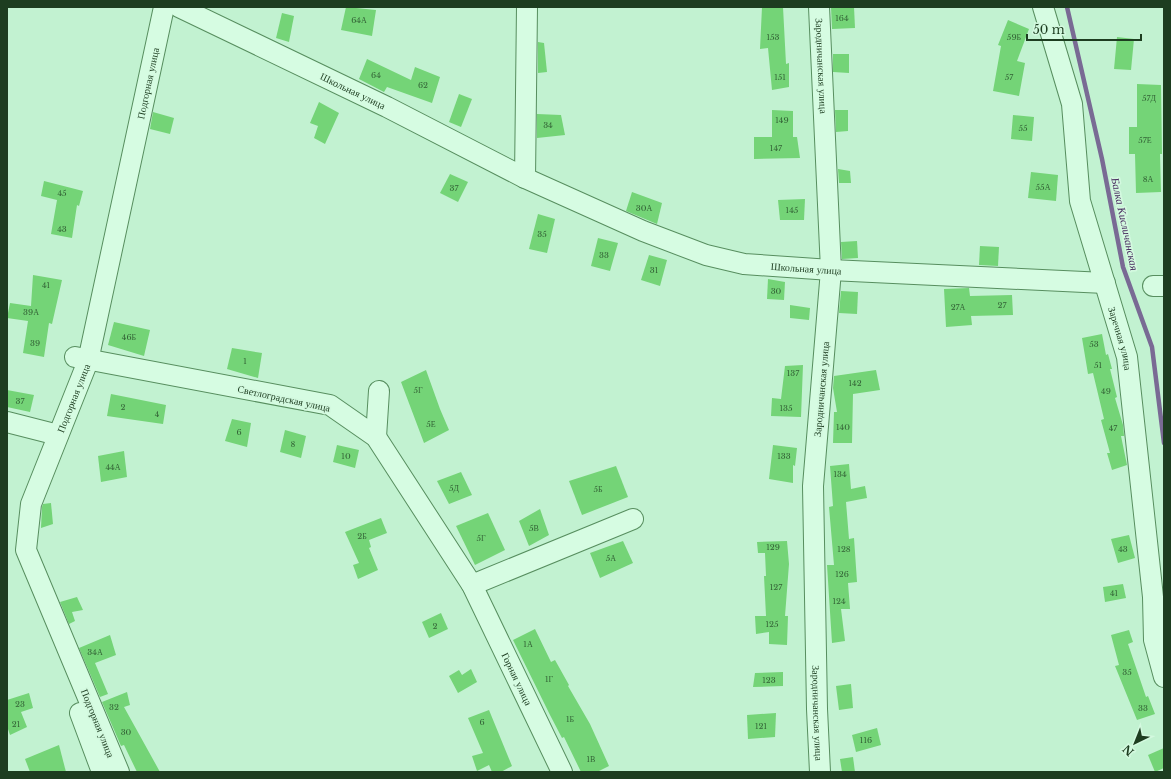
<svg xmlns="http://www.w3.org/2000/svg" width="1171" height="779" font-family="'Libre Baskerville',serif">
<rect width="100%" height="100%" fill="#c2f2d1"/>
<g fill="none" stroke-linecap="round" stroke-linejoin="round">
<polyline stroke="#796a94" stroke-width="4.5" points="1067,7 1102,159 1123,267 1152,347 1164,443"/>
</g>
<g fill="#74d477">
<polygon points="346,7 376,10 372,36 341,30"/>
<polygon points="762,7 783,7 786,64 789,63 789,87 772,90 768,48 760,49"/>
<polygon points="831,7 854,7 855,28 832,29"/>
<polygon points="282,13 294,16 289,42 276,38"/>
<polygon points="1008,20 1029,29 1017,61 1025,63 1019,96 993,91 1001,46 998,45"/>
<polygon points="1117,37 1134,39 1131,70 1114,69"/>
<polygon points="538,42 544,43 547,72 538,73"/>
<polygon points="833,54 849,54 849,73 833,72"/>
<polygon points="367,59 411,80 415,67 440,77 432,103 387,87 384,92 359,79"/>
<polygon points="1137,84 1161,85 1162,154 1160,154 1161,192 1136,193 1135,154 1129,154 1129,127 1137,127"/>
<polygon points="459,94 472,99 461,127 449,122"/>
<polygon points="319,102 339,113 325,144 314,138 318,126 310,123"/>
<polygon points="772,110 793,111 793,137 797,137 800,158 754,159 754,137 772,137"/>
<polygon points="835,110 848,110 848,131 836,132"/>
<polygon points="153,112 174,118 170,134 150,129"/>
<polygon points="537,114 561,115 565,135 537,138"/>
<polygon points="1013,115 1034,117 1032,141 1011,139"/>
<polygon points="838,169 850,171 851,183 839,183"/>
<polygon points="1031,172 1058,175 1056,201 1028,198"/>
<polygon points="450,174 468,182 458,202 440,193"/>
<polygon points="44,181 83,191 79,206 77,205 72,238 51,234 57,200 41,196"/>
<polygon points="632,192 662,203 657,224 626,211"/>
<polygon points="805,199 804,220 780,220 778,200"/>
<polygon points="538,214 555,219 547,253 529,249"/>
<polygon points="598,238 618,243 610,271 591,266"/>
<polygon points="857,241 858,258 842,259 841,242"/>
<polygon points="980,246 999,247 998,266 979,265"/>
<polygon points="649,255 667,260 660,286 641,280"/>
<polygon points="33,275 62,280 52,324 49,323 44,357 23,353 28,321 7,318 10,303 31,306"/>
<polygon points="768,279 785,282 784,300 767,299"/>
<polygon points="969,288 970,296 1012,295 1013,315 971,316 972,325 946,327 944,289"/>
<polygon points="841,291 858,292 857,314 839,313"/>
<polygon points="790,305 810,308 809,320 790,318"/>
<polygon points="114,322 150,330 144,356 108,345"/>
<polygon points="1102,334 1106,355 1108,354 1112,369 1110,369 1117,397 1115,398 1123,425 1124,436 1121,436 1127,465 1112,470 1107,453 1110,453 1101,420 1104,419 1093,373 1088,374 1082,338"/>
<polygon points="232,348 262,353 258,378 227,369"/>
<polygon points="803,365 801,417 771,416 772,398 781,399 785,366"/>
<polygon points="426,370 440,409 449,430 424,443 401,382"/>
<polygon points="876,370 880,390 853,394 852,443 833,443 834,412 837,412 833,388 834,376"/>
<polygon points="7,390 34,395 30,412 7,407"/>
<polygon points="111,394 166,405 163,424 107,416"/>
<polygon points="232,419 251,423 247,447 225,441"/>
<polygon points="285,430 306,436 301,458 280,452"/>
<polygon points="337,445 359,450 355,468 333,462"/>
<polygon points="773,445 797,448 795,466 793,465 793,483 769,479"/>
<polygon points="124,451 127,477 101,482 98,456"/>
<polygon points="849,464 851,489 865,486 867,498 846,502 849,539 854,538 857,582 848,583 850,609 841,609 845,641 832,643 827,565 834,565 829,507 833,506 830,466"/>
<polygon points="616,466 628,497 582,515 569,481"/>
<polygon points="461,472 472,495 449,504 437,481"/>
<polygon points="51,503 53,524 41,528 42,507 43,504"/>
<polygon points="540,509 549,535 529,546 519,521"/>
<polygon points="488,513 505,550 475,565 456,526"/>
<polygon points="381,518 387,533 369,540 371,547 369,548 378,570 358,579 353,565 359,563 345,532"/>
<polygon points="1129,535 1135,558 1118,563 1111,539"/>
<polygon points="623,541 633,563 600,578 590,553"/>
<polygon points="787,541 789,564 785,616 788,616 787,645 769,644 769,632 756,634 755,616 766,616 764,576 766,576 765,553 758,553 757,542"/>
<polygon points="1123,584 1126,598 1105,602 1103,587"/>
<polygon points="77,597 83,610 72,612 75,621 69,624 60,602"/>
<polygon points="441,613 448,629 429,638 422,622"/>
<polygon points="535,629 551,662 555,660 569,685 568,686 590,724 609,766 597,772 581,772 564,737 562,738 550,715 513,640"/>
<polygon points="1129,630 1133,642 1128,644 1146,697 1148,696 1155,714 1137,720 1115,666 1119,665 1111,635"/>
<polygon points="110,635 116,655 95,663 108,694 100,697 79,648"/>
<polygon points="471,669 477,682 458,693 449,676 459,670 462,675"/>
<polygon points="783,672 783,686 753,687 755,673"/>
<polygon points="851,684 853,708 839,710 836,686"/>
<polygon points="127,692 130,705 124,707 160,772 137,772 124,745 121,746 102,702"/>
<polygon points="29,693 33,708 21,712 27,727 10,735 7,726 7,700"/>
<polygon points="489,710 512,766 501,772 492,772 489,765 477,771 472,756 483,753 468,718"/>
<polygon points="776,713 775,737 748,739 747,715"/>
<polygon points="877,728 881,745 856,752 852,735"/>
<polygon points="59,745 66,772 30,772 25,759"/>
<polygon points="1164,748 1164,768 1155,772 1148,755"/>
<polygon points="853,757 855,772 842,772 840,759"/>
</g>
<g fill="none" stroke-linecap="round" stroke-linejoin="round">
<defs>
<g id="minor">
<path id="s1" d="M179,7L387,107L525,178L643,231L706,255L744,264L831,270L1105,283"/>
<path id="s2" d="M819,7L831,270L813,486L817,709L820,772"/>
<path id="s3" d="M1043,7L1072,104L1080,201L1127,357L1153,597L1154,640L1164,677"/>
<polyline points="525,178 527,7"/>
<polyline points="1153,286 1164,286"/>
<path id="s4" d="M75,357L330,405L376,437L472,585L562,772"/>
<polyline points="7,422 58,435"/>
<polyline points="376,437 379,391"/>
<polyline points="472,585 633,519"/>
<polyline points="80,713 102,772"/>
<path id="s5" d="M119,772L26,550L31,504L88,361L164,7"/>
</g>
</defs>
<use href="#minor" stroke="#578e5f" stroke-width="22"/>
<use href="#minor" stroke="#d6fce2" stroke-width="20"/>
</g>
<g text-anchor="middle" stroke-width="3.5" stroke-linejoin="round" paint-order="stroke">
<g font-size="8" fill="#336336">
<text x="842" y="21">164</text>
<text x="359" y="23">64А</text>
<text x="773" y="40">153</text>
<text x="1014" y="40">59Б</text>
<text x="376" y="78">64</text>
<text x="780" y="80">151</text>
<text x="1009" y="80">57</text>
<text x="423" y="88">62</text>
<text x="1149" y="101">57Д</text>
<text x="782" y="123">149</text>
<text x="548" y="128">34</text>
<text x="1023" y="131">55</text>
<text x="1145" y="143">57Е</text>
<text x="776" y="151">147</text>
<text x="1148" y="182">8А</text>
<text x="1043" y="190">55А</text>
<text x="454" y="191">37</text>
<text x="62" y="196">45</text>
<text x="644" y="211">30А</text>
<text x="792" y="213">145</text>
<text x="62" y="232">43</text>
<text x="542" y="237">35</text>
<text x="604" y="258">33</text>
<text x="654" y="273">31</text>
<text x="46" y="288">41</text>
<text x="776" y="294">30</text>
<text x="1002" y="308">27</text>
<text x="958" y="310">27А</text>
<text x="31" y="315">39А</text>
<text x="129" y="340">46Б</text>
<text x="35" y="346">39</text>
<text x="1094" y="347">53</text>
<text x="245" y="364">1</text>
<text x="1098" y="368">51</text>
<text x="793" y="376">137</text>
<text x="855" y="386">142</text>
<text x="418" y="393">5Г</text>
<text x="1106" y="394">49</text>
<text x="20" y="404">37</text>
<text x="123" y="410">2</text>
<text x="786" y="411">135</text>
<text x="157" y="417">4</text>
<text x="431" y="427">5Е</text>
<text x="843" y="430">140</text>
<text x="1113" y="431">47</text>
<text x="239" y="435">6</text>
<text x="293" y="447">8</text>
<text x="346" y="459">10</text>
<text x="784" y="459">133</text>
<text x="113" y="470">44А</text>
<text x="840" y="477">134</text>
<text x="454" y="491">5Д</text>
<text x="598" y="492">5Б</text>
<text x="534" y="531">5В</text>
<text x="362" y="539">2Б</text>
<text x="481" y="541">5Г</text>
<text x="773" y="550">129</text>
<text x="844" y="552">128</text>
<text x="1123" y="552">43</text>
<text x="611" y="561">5А</text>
<text x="842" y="577">126</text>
<text x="776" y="590">127</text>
<text x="1114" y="596">41</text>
<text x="839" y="604">124</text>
<text x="772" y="627">125</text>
<text x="435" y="629">2</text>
<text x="528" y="647">1А</text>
<text x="95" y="655">34А</text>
<text x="1127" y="675">35</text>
<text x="549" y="682">1Г</text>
<text x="769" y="683">123</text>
<text x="20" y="707">23</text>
<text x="114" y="710">32</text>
<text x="1143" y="711">33</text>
<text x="570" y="722">1Б</text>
<text x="482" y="725">6</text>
<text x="16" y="727">21</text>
<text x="761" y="729">121</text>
<text x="126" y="735">30</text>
<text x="866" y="743">116</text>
<text x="591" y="762">1В</text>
</g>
<g font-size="10" fill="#1d3d20" stroke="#d3f9df">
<text dy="4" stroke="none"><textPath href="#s2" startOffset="59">Зародничанская улица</textPath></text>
<text dy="4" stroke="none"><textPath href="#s5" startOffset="725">Подгорная улица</textPath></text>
<text dy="4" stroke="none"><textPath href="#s1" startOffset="193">Школьная улица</textPath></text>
<text dy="4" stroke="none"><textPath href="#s1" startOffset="684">Школьная улица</textPath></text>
<text dy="4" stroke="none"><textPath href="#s3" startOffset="342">Заречная улица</textPath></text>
<text transform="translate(821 389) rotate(-85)" y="4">Зародничанская улица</text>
<text dy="4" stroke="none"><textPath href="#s5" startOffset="401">Подгорная улица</textPath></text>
<text transform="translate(284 398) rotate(12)" y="4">Светлоградская улица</text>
<text dy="4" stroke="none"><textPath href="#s4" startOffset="596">Горная улица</textPath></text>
<text dy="4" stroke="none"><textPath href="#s2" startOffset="707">Зародничанская улица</textPath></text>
<text transform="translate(98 723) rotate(68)" y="4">Подгорная улица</text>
</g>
<g font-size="11" font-style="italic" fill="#472a5e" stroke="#d3f9df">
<text transform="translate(1125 224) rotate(78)" y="4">Балка Кисличанская</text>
</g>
</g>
<rect width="1171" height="779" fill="none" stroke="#1d3d20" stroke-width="16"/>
<g transform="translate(1135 743) rotate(223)" stroke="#d3f9df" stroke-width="3" paint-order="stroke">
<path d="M0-3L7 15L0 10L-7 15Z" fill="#1d3d20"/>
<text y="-6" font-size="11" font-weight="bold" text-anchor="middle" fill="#1d3d20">N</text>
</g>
<path d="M1027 34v6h114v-6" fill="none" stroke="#1d3d20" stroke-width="2"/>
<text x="1033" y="34" font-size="12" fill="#1d3d20" stroke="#d3f9df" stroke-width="3" paint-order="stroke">50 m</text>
</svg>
